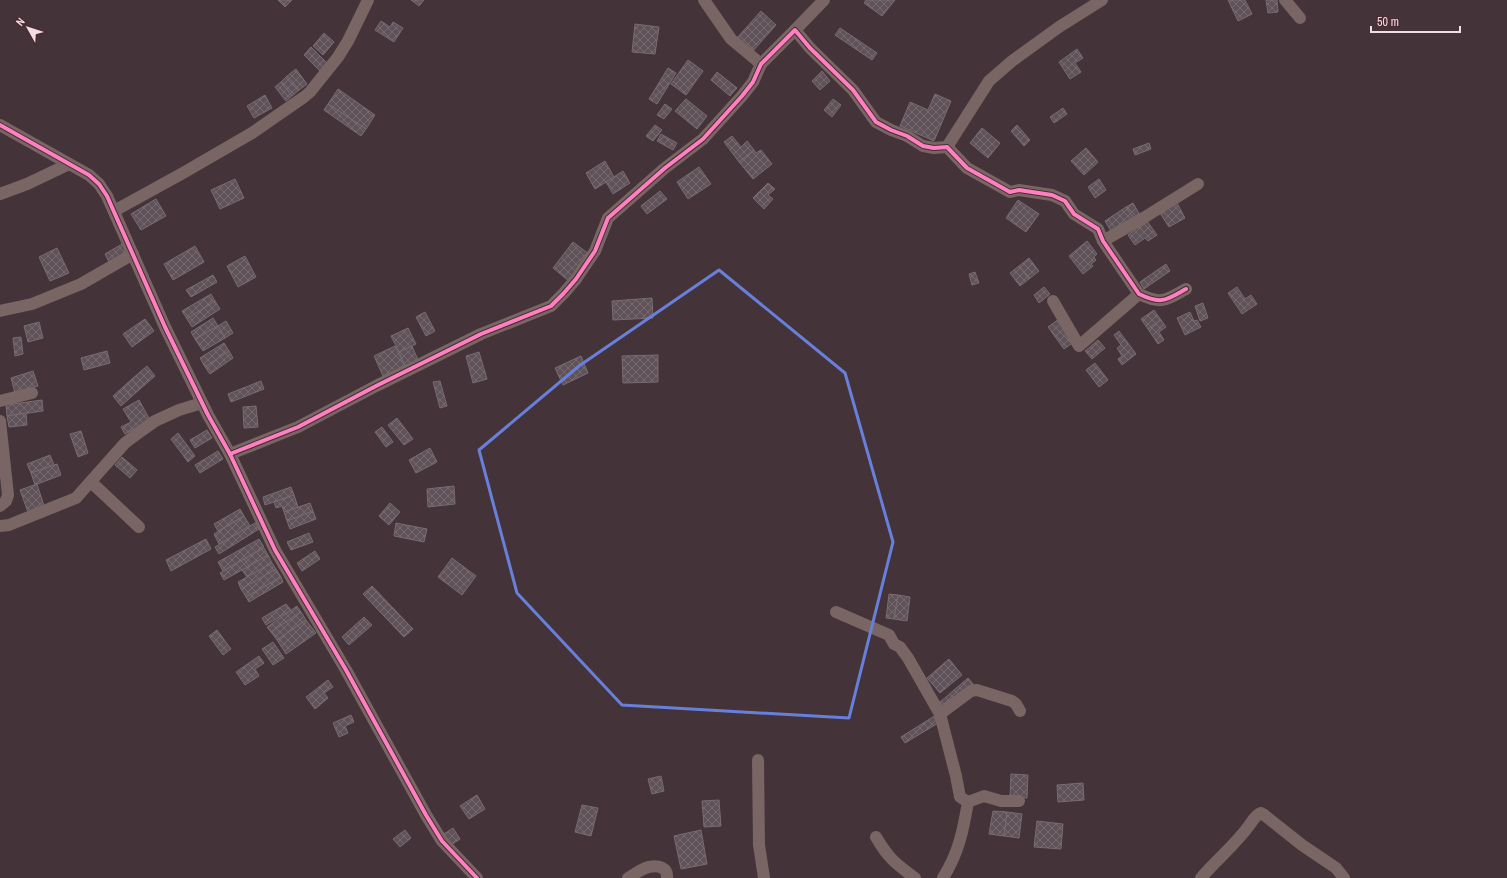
<svg xmlns="http://www.w3.org/2000/svg" width="1507" height="878" font-family="'Archivo Narrow',sans-serif">
<defs>
<pattern id="building-cross-hatch" width="8" height="8" patternUnits="userSpaceOnUse"><rect width="8" height="8" fill="#5f5258"/><path d="M0 0l8 8M0 8l8-8" fill="none" stroke="#766a70"/></pattern>
</defs>
<rect width="100%" height="100%" fill="#443338"/>
<g fill="url(#building-cross-hatch)" stroke="#786b71">
<polygon points="278,0 292,0 285,7"/>
<polygon points="411,0 424,0 419,6"/>
<polygon points="866,0 895,0 882,16 864,3"/>
<polygon points="1228,0 1245,0 1252,14 1238,21"/>
<polygon points="1266,0 1277,0 1278,12 1268,13"/>
<polygon points="761,11 776,25 752,52 737,38"/>
<polygon points="381,21 390,27 393,22 403,28 394,42 375,30"/>
<polygon points="635,24 659,27 655,54 632,52"/>
<polygon points="840,28 877,53 872,60 835,35"/>
<polygon points="324,33 334,42 323,55 313,46"/>
<polygon points="311,47 328,64 321,72 304,55"/>
<polygon points="1077,49 1083,58 1075,63 1081,72 1070,79 1059,62"/>
<polygon points="688,60 703,71 686,95 671,84"/>
<polygon points="668,68 676,73 657,104 649,99"/>
<polygon points="296,69 307,84 299,90 287,76"/>
<polygon points="822,71 830,81 820,90 812,81"/>
<polygon points="717,72 737,88 730,96 711,80"/>
<polygon points="287,76 299,90 292,96 281,82"/>
<polygon points="281,82 292,96 286,101 275,87"/>
<polygon points="338,89 375,115 366,129 328,104"/>
<polygon points="935,94 951,101 934,141 900,126 910,102 928,110"/>
<polygon points="265,95 272,108 254,118 247,106"/>
<polygon points="686,99 707,116 697,129 675,111"/>
<polygon points="833,99 841,105 832,117 824,110"/>
<polygon points="328,104 366,129 361,136 324,110"/>
<polygon points="665,104 672,109 664,119 657,115"/>
<polygon points="1063,108 1067,114 1054,123 1050,117"/>
<polygon points="655,125 662,130 653,141 646,136"/>
<polygon points="1017,125 1030,140 1024,146 1011,131"/>
<polygon points="982,128 1000,143 988,158 970,143"/>
<polygon points="661,134 677,143 673,150 657,141"/>
<polygon points="732,136 741,147 747,141 754,150 739,162 724,142"/>
<polygon points="1149,143 1151,149 1135,155 1133,149"/>
<polygon points="1086,148 1098,162 1084,175 1071,161"/>
<polygon points="754,150 756,153 761,150 772,164 753,179 739,162"/>
<polygon points="605,161 614,177 595,189 586,173"/>
<polygon points="699,167 711,184 688,199 677,182"/>
<polygon points="623,171 630,183 613,194 606,182"/>
<polygon points="235,179 244,198 220,209 211,190"/>
<polygon points="1099,179 1106,190 1095,198 1088,187"/>
<polygon points="768,183 775,189 768,195 773,199 764,209 753,198"/>
<polygon points="660,191 667,199 647,214 641,206"/>
<polygon points="156,199 166,216 141,230 131,214"/>
<polygon points="1018,200 1039,214 1026,232 1006,218"/>
<polygon points="1133,203 1140,215 1134,219 1126,207"/>
<polygon points="1177,203 1185,218 1169,227 1160,213"/>
<polygon points="1126,207 1134,219 1112,233 1105,221"/>
<polygon points="1147,221 1157,235 1148,241 1145,238 1135,245 1128,235"/>
<polygon points="1087,241 1097,254 1094,257 1096,260 1091,264 1093,266 1083,274 1069,256"/>
<polygon points="573,242 589,254 569,281 553,268"/>
<polygon points="122,244 127,252 109,262 105,254"/>
<polygon points="195,246 204,262 173,280 164,264"/>
<polygon points="57,248 69,273 50,281 39,257"/>
<polygon points="245,256 256,277 238,287 227,266"/>
<polygon points="1029,258 1039,271 1029,279 1019,266"/>
<polygon points="1166,264 1170,271 1144,289 1140,282"/>
<polygon points="1019,266 1029,279 1020,286 1010,273"/>
<polygon points="975,272 979,283 972,285 969,274"/>
<polygon points="213,275 217,282 191,297 186,290"/>
<polygon points="1044,287 1050,294 1039,303 1034,295"/>
<polygon points="1237,287 1245,299 1251,295 1257,304 1242,314 1228,293"/>
<polygon points="211,294 215,301 187,319 182,311"/>
<polygon points="652,298 653,318 613,320 612,301"/>
<polygon points="215,301 220,309 192,327 187,319"/>
<polygon points="1203,303 1208,318 1200,321 1195,306"/>
<polygon points="1154,310 1161,320 1148,329 1141,319"/>
<polygon points="425,312 435,331 426,336 416,317"/>
<polygon points="1190,312 1194,321 1197,320 1201,327 1185,335 1177,318"/>
<polygon points="213,318 218,326 195,339 191,332"/>
<polygon points="145,319 154,331 132,347 123,334"/>
<polygon points="1059,319 1075,341 1064,349 1048,327"/>
<polygon points="1161,320 1166,327 1159,332 1164,340 1158,344 1148,329"/>
<polygon points="226,321 233,333 225,338 218,326"/>
<polygon points="39,322 43,338 28,342 24,326"/>
<polygon points="218,326 225,338 203,351 195,339"/>
<polygon points="408,328 416,344 399,352 391,336"/>
<polygon points="1119,331 1136,354 1122,365 1118,359 1122,356 1117,348 1121,345 1114,335"/>
<polygon points="21,337 23,354 15,356 13,338"/>
<polygon points="1098,340 1105,348 1092,359 1085,351"/>
<polygon points="224,343 229,351 205,367 200,358"/>
<polygon points="395,346 405,366 383,376 374,356"/>
<polygon points="412,346 418,360 405,366 399,352"/>
<polygon points="107,351 110,363 84,370 81,358"/>
<polygon points="229,351 233,358 210,374 205,367"/>
<polygon points="479,352 487,379 473,383 466,356"/>
<polygon points="658,355 658,382 623,383 622,356"/>
<polygon points="581,356 588,373 563,385 555,368"/>
<polygon points="1095,363 1108,380 1099,387 1086,370"/>
<polygon points="147,366 155,376 140,389 132,379"/>
<polygon points="33,371 38,386 15,393 11,378"/>
<polygon points="132,379 140,389 131,397 123,387"/>
<polygon points="261,381 264,389 231,402 228,394"/>
<polygon points="440,381 447,406 440,408 433,382"/>
<polygon points="123,387 131,397 121,406 113,396"/>
<polygon points="42,400 43,411 7,416 6,405"/>
<polygon points="139,400 150,420 125,434 121,427 131,422 123,409"/>
<polygon points="256,406 258,427 244,428 243,407"/>
<polygon points="26,413 27,425 9,427 7,416"/>
<polygon points="397,418 413,439 404,445 388,425"/>
<polygon points="382,427 393,442 386,447 375,432"/>
<polygon points="207,430 212,438 195,448 190,440"/>
<polygon points="81,431 88,453 78,457 70,434"/>
<polygon points="178,433 195,456 188,462 171,439"/>
<polygon points="430,448 437,462 416,473 409,460"/>
<polygon points="218,451 223,459 200,473 195,465"/>
<polygon points="50,455 54,465 31,473 27,464"/>
<polygon points="122,457 137,470 130,478 115,465"/>
<polygon points="57,464 61,475 35,485 31,473"/>
<polygon points="37,484 45,509 29,515 20,490"/>
<polygon points="454,486 455,504 428,507 427,489"/>
<polygon points="291,487 294,495 265,505 263,497"/>
<polygon points="294,495 298,507 284,512 282,506 276,508 274,502"/>
<polygon points="310,503 313,511 287,521 284,512"/>
<polygon points="390,503 400,512 389,525 379,516"/>
<polygon points="240,509 244,516 218,531 214,524"/>
<polygon points="313,511 316,519 290,529 287,521"/>
<polygon points="244,516 250,526 219,544 214,534"/>
<polygon points="255,523 259,529 219,554 215,547"/>
<polygon points="396,523 427,529 424,542 394,536"/>
<polygon points="309,533 313,542 291,550 287,542"/>
<polygon points="206,539 211,549 171,571 166,560"/>
<polygon points="259,539 264,547 223,571 218,562"/>
<polygon points="264,548 268,555 249,566 244,559"/>
<polygon points="315,551 320,559 302,571 297,563"/>
<polygon points="268,555 272,563 247,577 242,570"/>
<polygon points="452,558 476,576 462,595 438,577"/>
<polygon points="244,559 249,566 224,580 220,573"/>
<polygon points="272,563 276,569 241,589 238,582"/>
<polygon points="276,569 281,577 246,597 241,589"/>
<polygon points="281,577 283,582 249,602 246,597"/>
<polygon points="372,586 413,629 404,637 363,594"/>
<polygon points="889,594 898,595 894,619 886,618"/>
<polygon points="898,595 910,597 907,621 894,619"/>
<polygon points="286,604 291,610 266,625 262,618"/>
<polygon points="297,606 301,612 271,632 267,627"/>
<polygon points="301,612 306,620 277,640 271,632"/>
<polygon points="364,617 372,625 349,645 342,637"/>
<polygon points="306,620 316,633 286,654 277,640"/>
<polygon points="217,630 231,649 223,655 209,636"/>
<polygon points="273,642 284,658 273,665 262,649"/>
<polygon points="259,656 264,663 255,669 259,676 245,685 236,672"/>
<polygon points="949,659 962,675 940,693 927,678"/>
<polygon points="968,678 974,685 945,708 940,702"/>
<polygon points="328,680 333,687 324,693 328,698 315,709 306,697"/>
<polygon points="351,715 354,722 345,726 348,733 339,737 333,723"/>
<polygon points="936,715 940,722 905,743 901,737"/>
<polygon points="1011,774 1028,775 1027,798 1010,797"/>
<polygon points="661,776 664,791 652,794 648,779"/>
<polygon points="1083,783 1084,800 1058,802 1057,785"/>
<polygon points="477,795 485,809 469,819 460,806"/>
<polygon points="719,800 721,826 704,827 702,801"/>
<polygon points="582,805 598,808 591,836 575,832"/>
<polygon points="993,811 1007,812 1004,836 989,834"/>
<polygon points="1007,812 1022,814 1019,838 1004,836"/>
<polygon points="1037,821 1063,824 1061,849 1034,847"/>
<polygon points="453,828 460,839 451,845 444,834"/>
<polygon points="405,830 411,838 400,847 393,839"/>
<polygon points="701,830 707,864 681,869 674,836"/>
</g>
<g fill="none" stroke-linecap="round" stroke-linejoin="round">
<g stroke="#786564" stroke-width="12">
<polyline points="704,0 731,39 761,64"/>
<polyline points="1285,0 1300,18"/>
<polyline points="795,30 824,0"/>
<polyline points="0,125 89,175 99,184 107,196 165,327 208,415 230,454 275,550 346,670 426,815 442,841 477,878"/>
<polyline points="947,147 989,81 1012,61 1059,27 1102,0"/>
<polyline points="0,194 27,184 69,164"/>
<polyline points="114,211 183,173 252,133 304,97 310,92 338,57 348,41 368,0"/>
<polyline points="1103,241 1145,217 1198,184"/>
<polyline points="1053,301 1079,346 1139,294"/>
<polyline points="0,311 32,304 81,284 133,254"/>
<polyline points="0,401 32,393"/>
<polyline points="0,421 8,495 6,501 0,506"/>
<path d="M230,454L298,427L376,386L481,334L551,306L564,293L576,279L595,251L608,218L665,168L703,139L742,96L753,82L761,64L795,30L810,48L853,90L876,122L891,130L907,136L923,146L934,148L947,147L967,168L1010,192L1019,190L1052,195L1065,201L1074,214L1098,229L1103,241L1139,294C1162,305 1166,300 1186,289"/>
<polyline points="91,482 139,527"/>
<polyline points="0,526 9,525 76,498 125,443 141,431 155,421 179,410 202,403"/>
<path d="M836,612L889,635L894,644L900,647L908,658L940,714L956,776L960,797L968,802C963,831 959,852 943,878"/>
<polyline points="940,714 971,691 977,690 1012,701 1016,704 1020,711"/>
<polyline points="758,760 759,845 764,878"/>
<polyline points="968,802 984,796 1001,801 1019,801"/>
<path d="M876,837C888,858 896,864 915,878"/>
<path d="M628,878C634,875 642,868 649,867C658,865 668,867 667,878"/>
<path d="M1201,878C1216,860 1234,846 1248,827C1252,822 1255,815 1261,813L1263,814L1302,845L1336,868L1344,878"/>
</g>
<defs>
<g id="cycleway">
<polyline points="0,125 89,175 99,184 107,196 165,327 208,415 230,454 275,550 346,670 426,815 442,841 477,878"/>
<path d="M230,454L298,427L376,386L481,334L551,306L564,293L576,279L595,251L608,218L665,168L703,139L742,96L753,82L761,64L795,30L810,48L853,90L876,122L891,130L907,136L923,146L934,148L947,147L967,168L1010,192L1019,190L1052,195L1065,201L1074,214L1098,229L1103,241L1139,294C1162,305 1166,300 1186,289"/>
</g>
</defs>
<use href="#cycleway" stroke="#4b2c34" stroke-width="6"/>
<use href="#cycleway" stroke="#ff80c0" stroke-width="4"/>
</g>
<path fill="none" stroke="#6880db" stroke-width="3" stroke-linejoin="round" d="M719,270L845,373L893,542L849,718L622,705L517,593L479,450L579,366Z"/>
<g transform="translate(28 28) rotate(309)" stroke="#4b2c34" stroke-width="3" paint-order="stroke">
<path d="M0-3L7 15L0 10L-7 15Z" fill="#f2dde1"/>
<text y="-6" font-size="11" font-weight="bold" text-anchor="middle" fill="#f2dde1">N</text>
</g>
<path d="M1371 26v6h89v-6" fill="none" stroke="#f2dde1" stroke-width="2"/>
<text x="1377" y="26" font-size="12" fill="#f2dde1" stroke="#4b2c34" stroke-width="3" paint-order="stroke">50 m</text>
</svg>
